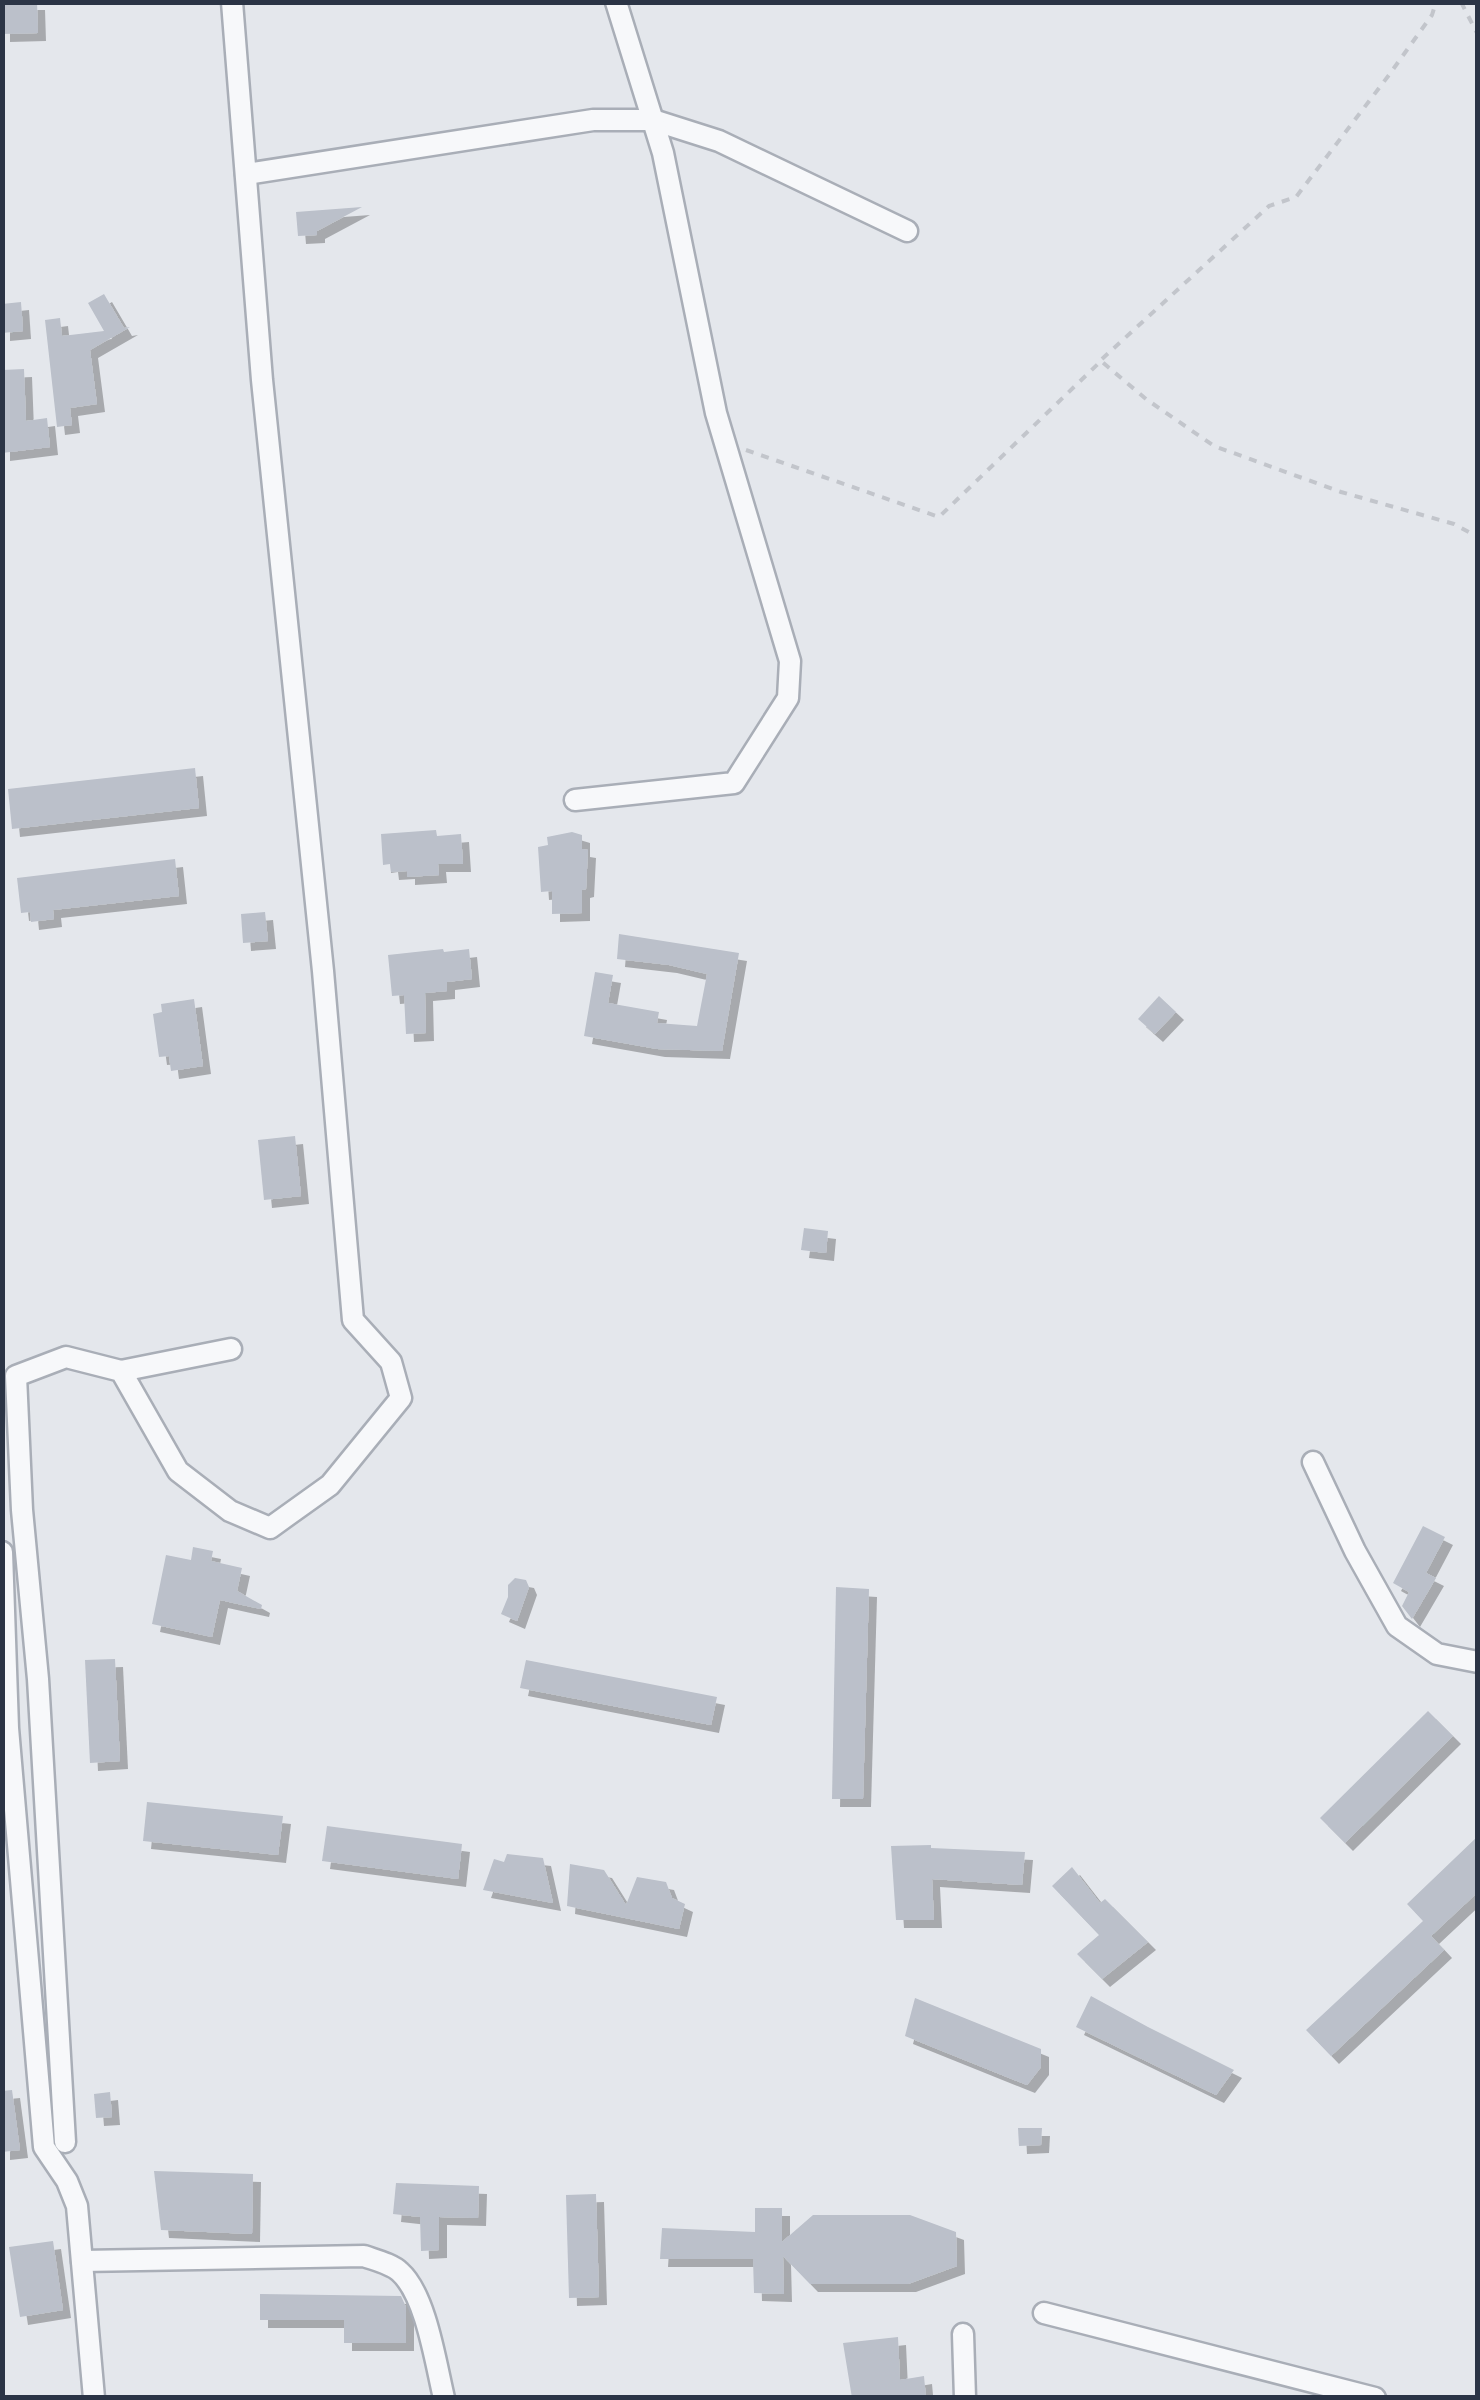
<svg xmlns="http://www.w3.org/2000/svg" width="1480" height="2400" font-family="'Fira Sans',sans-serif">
<defs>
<filter id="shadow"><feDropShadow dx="8" dy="8" stdDeviation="0" flood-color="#0004"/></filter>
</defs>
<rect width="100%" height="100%" fill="#e4e7ec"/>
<g fill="#bbc0ca" filter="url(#shadow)">
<polygon points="2,2 37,2 38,33 2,34"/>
<polygon points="362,207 317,231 317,235 298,236 296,212"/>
<polygon points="104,294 124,328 130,327 90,350 97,404 70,408 72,425 57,427 45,320 60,318 62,336 104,331 88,303"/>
<polygon points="21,302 23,331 2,333 2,304"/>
<polygon points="24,369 26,421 47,418 50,447 2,453 2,370"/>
<polygon points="195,768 199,808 12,829 8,789"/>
<polygon points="436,830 437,836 461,834 463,864 438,864 439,875 407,877 407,871 391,872 390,864 383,865 381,834"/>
<polygon points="572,832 582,835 582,849 588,850 586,889 582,890 582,913 552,914 552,891 541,892 538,847 548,845 547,837"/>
<polygon points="175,859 179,896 53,910 54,919 31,922 30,912 21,913 17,878"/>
<polygon points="265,912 268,941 243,943 241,914"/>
<polygon points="619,934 739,953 722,1051 657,1049 584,1036 595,972 613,975 608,1003 659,1012 657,1023 697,1026 707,974 669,965 617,959"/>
<polygon points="443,949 444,952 469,949 472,979 447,982 447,991 425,993 426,1033 406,1034 404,995 392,996 388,955"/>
<polygon points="1159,996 1176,1012 1155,1034 1138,1019"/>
<polygon points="194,999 203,1066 171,1071 169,1056 159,1057 153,1014 162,1012 161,1004"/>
<polygon points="295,1136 301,1196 264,1200 258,1140"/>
<polygon points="804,1228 828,1231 826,1253 801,1250"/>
<polygon points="1423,1526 1445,1537 1426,1573 1436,1578 1412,1619 1402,1606 1409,1592 1393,1583"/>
<polygon points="193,1547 213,1551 211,1561 242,1568 237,1591 262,1605 261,1609 220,1600 212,1637 152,1624 166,1555 191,1560"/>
<polygon points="515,1578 526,1580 529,1587 517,1621 501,1614 508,1597 508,1585"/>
<polygon points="836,1587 869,1589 863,1799 832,1799"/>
<polygon points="115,1659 120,1761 90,1763 85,1660"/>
<polygon points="526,1660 717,1697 711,1725 520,1688"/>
<polygon points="1428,1711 1453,1736 1345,1843 1320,1818"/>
<polygon points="147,1802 283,1816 278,1855 143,1841"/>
<polygon points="327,1826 462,1844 458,1879 322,1861"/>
<polygon points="1478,1836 1478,1892 1431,1936 1444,1950 1331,2056 1306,2030 1423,1921 1407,1904"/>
<polygon points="931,1845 931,1848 1025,1852 1022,1885 932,1879 934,1920 896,1920 891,1846"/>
<polygon points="507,1854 543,1858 553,1903 483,1890 494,1859 504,1862"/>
<polygon points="570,1864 604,1870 626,1905 637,1877 666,1882 672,1898 685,1904 679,1929 567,1906"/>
<polygon points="1072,1867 1100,1903 1105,1899 1148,1942 1102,1979 1077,1954 1099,1935 1052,1886"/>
<polygon points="1091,1996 1148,2027 1234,2070 1216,2095 1076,2027"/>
<polygon points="915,1998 1041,2049 1041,2067 1027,2085 905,2036"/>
<polygon points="12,2090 20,2150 2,2152 2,2091"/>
<polygon points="110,2092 112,2117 96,2118 94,2094"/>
<polygon points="1018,2128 1042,2128 1041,2145 1019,2146"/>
<polygon points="154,2171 253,2174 252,2234 161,2230"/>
<polygon points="396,2183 479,2186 478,2218 439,2217 439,2250 421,2251 420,2217 393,2214"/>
<polygon points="596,2194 599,2297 569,2298 566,2195"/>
<polygon points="755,2208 782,2208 782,2242 813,2215 910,2215 956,2232 957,2266 908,2284 810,2284 783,2256 784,2294 754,2293 753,2259 660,2259 662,2228 755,2232"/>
<polygon points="53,2241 63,2310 20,2317 9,2247"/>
<polygon points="260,2294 401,2296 406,2307 406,2343 344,2343 344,2320 260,2320"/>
<polygon points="898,2337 900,2380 924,2376 926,2398 852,2398 843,2343"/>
</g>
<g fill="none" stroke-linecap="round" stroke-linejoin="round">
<defs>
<g id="minor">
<polyline points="246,174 593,120 653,120 719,141 907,231"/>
<polyline points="575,800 734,783 788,698 790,661 716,413 663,153 616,2"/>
<polyline points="121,1371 231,1349"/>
<polyline points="1313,1462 1355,1551 1397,1626 1437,1654 1478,1662"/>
<polyline points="2,1552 8,1728 44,2147 67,2181 77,2206 94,2398"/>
<polyline points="65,2142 38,1679 22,1510 16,1376 66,1357 121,1371 178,1471 230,1511 270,1528 330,1485 401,1398 391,1362 353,1320 323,971 262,380 232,2"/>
<path d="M82,2261L364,2256C375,2260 392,2264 400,2272C426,2295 436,2365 444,2398"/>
<polyline points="1044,2313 1375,2398"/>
<polyline points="963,2334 965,2398"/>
</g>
</defs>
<use href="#minor" stroke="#a9aeb7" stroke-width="25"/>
<g stroke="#c2c5cb" stroke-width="4" stroke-dasharray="8 8" stroke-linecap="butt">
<polyline points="1461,2 1478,35"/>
<polyline points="1102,359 1269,206 1296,197 1389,75 1432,15 1436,2"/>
<polyline points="746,450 939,517 1101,361 1146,399 1214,446 1341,492 1454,524 1478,537"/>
</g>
<use href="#minor" stroke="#f7f8fa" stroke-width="20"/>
</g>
<rect width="1480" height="2400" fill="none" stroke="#2b3445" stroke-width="10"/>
</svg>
